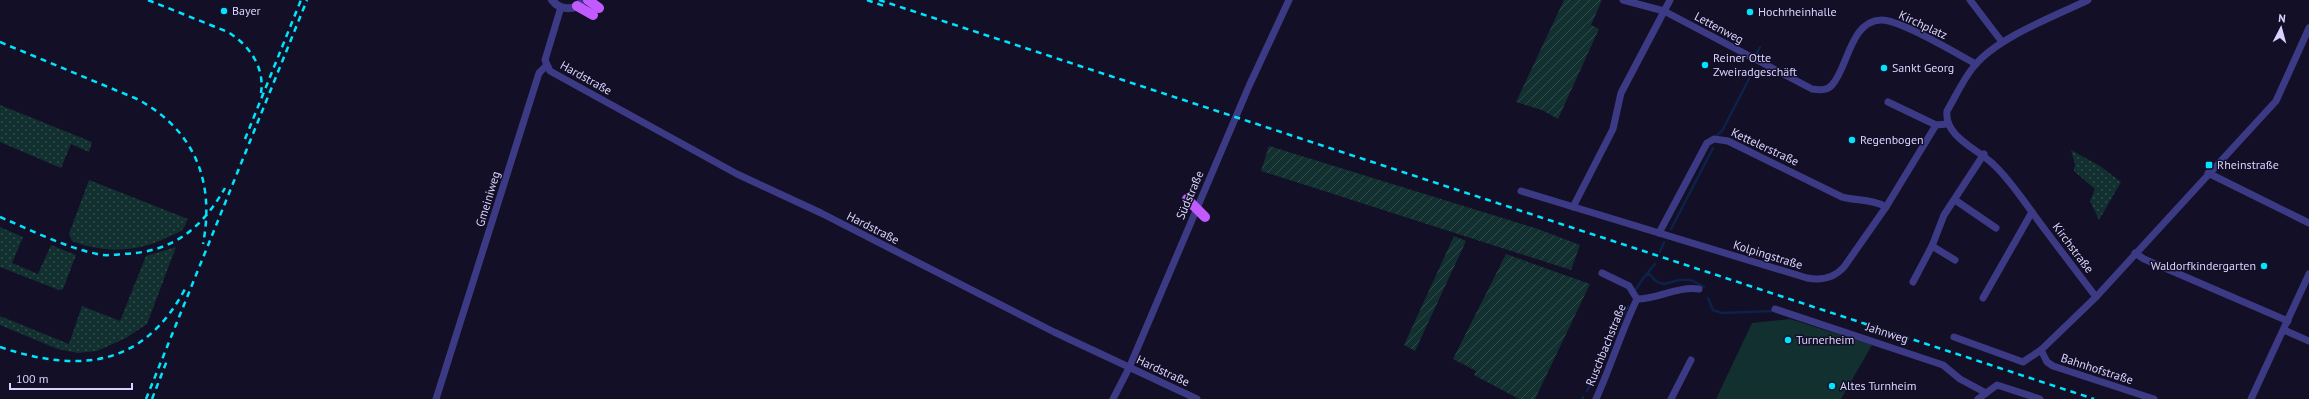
<svg xmlns="http://www.w3.org/2000/svg" width="2309" height="399" font-family="'PT Sans',sans-serif">
<defs>
<pattern id="grass-dots" width="8" height="8" patternUnits="userSpaceOnUse"><rect width="8" height="8" fill="#12302f"/><path d="M2 2h.1M6 6h.1" fill="none" stroke="#344d4e" stroke-width="1.8" stroke-linecap="round"/></pattern>
<pattern id="garden-furrows" width="10" height="10" patternUnits="userSpaceOnUse"><rect width="10" height="10" fill="#12302f"/><path d="M-1 1l2-2M0 10L10 0M9 11l2-2" fill="none" stroke="#344d4e"/></pattern>
</defs>
<rect width="100%" height="100%" fill="#130f26"/>
<g fill="url(#grass-dots)">
<polygon points="0,105 92,142 89,152 71,144 61,168 0,142"/>
<polygon points="2071,150 2100,166 2121,182 2099,220 2090,201 2095,189 2074,171 2075,164"/>
<path d="M89,180L188,219C186,222 185,228 182,230C179,233 172,235 168,237C137,253 104,253 72,241L69,234Z"/>
<polygon points="0,227 23,237 12,263 38,274 51,245 76,255 63,289 59,290 0,267"/>
<polygon points="176,247 147,324 126,338 97,351 78,353 58,349 0,325 0,316 69,344 82,306 120,321 146,256"/>
</g>
<g fill="url(#garden-furrows)">
<polygon points="1564,0 1602,0 1591,25 1599,29 1558,119 1542,110 1516,102"/>
<polygon points="1269,146 1538,229 1580,245 1571,270 1261,171"/>
<polygon points="1454,236 1466,241 1415,351 1404,345"/>
<polygon points="1506,254 1590,284 1535,399 1519,399 1474,375 1476,371 1453,359"/>
</g>
<polygon fill="#12302f" points="1790,319 1872,345 1841,399 1716,399 1752,323"/>
<g fill="none" stroke-linecap="round" stroke-linejoin="round">
<g stroke="#0c2248" stroke-width="2.5">
<polyline points="1756,54 1760,47"/>
<polyline points="1717,135 1722,131 1750,77 1752,67"/>
<polyline points="1671,229 1713,148"/>
<polyline points="1660,252 1664,242"/>
<polyline points="1645,276 1655,264"/>
<polyline points="1636,289 1644,277 1649,274 1657,282 1664,284 1679,280 1691,280 1704,287"/>
<polyline points="1708,298 1713,310 1722,313 1773,311"/>
<polyline points="1613,335 1628,306"/>
<polyline points="1596,366 1608,346"/>
<polyline points="1587,391 1596,372"/>
<polyline points="1582,399 1583,397"/>
</g>
<g stroke="#3d3a85" stroke-width="7">
<path d="M1623,0L1664,11L1812,89C1819,90 1827,91 1832,85C1848,68 1850,21 1881,20C1899,19 1957,54 1976,64"/>
<polyline points="1970,0 2002,42"/>
<path d="M2088,0C2055,16 1999,37 1976,64C1964,77 1956,96 1947,111C1944,137 1978,149 1994,165C2009,179 2020,196 2032,212C2053,241 2075,269 2096,297"/>
<polyline points="561,7 545,60 550,71 737,174 821,213 1054,332 1197,399"/>
<polyline points="1888,102 1936,125 1947,124"/>
<polyline points="2208,173 2309,223"/>
<path d="M1521,191L1807,278C1822,281 1834,278 1844,267L1886,207L1936,125"/>
<polyline points="1955,200 1996,228"/>
<polyline points="1573,207 1613,129 1621,93 1670,0"/>
<path d="M1659,233L1707,143L1714,139L1728,141L1842,197C1857,201 1873,199 1886,207"/>
<polyline points="1932,246 1955,260"/>
<polyline points="2135,253 2144,259 2288,321"/>
<path d="M1602,273L1629,286L1637,299C1658,299 1677,286 1699,289"/>
<polyline points="1913,282 1932,246 1944,215 1984,154"/>
<polyline points="1983,298 2032,212"/>
<polyline points="1775,309 1943,365 1960,379 1986,393"/>
<polyline points="2284,330 2309,341"/>
<polyline points="1954,337 2023,362 2041,350 2096,297 2276,101 2309,28"/>
<polyline points="2041,350 2047,362 2053,366 2154,399"/>
<polyline points="436,399 539,73 546,66"/>
<polyline points="1113,399 1129,368 1249,86 1289,0"/>
<path d="M1596,399C1611,366 1621,332 1637,299"/>
<polyline points="1671,399 1691,360"/>
<polyline points="1978,399 1997,385 2040,399"/>
<polyline points="2251,399 2309,274"/>
</g>
<path stroke="#3d3a85" stroke-width="8" d="M552,0C560,11 576,11 583,0"/>
<g stroke="#c25bff" stroke-width="10">
<polyline points="588,0 599,8"/>
<polyline points="577,6 593,15"/>
</g>
<g stroke="#00e5ff" stroke-width="2.5" stroke-dasharray="6 5" stroke-linecap="butt">
<path d="M148,0L228,32C249,45 265,67 261,93"/>
<polyline points="867,0 884,6"/>
<polyline points="879,0 2094,399"/>
<path d="M0,42L137,99C195,130 215,182 203,244"/>
<polyline points="245,139 301,0"/>
<path d="M0,217C31,230 64,247 97,254C104,256 113,255 121,254C171,253 201,230 225,188"/>
<path d="M0,347C78,373 143,368 185,289"/>
<polyline points="146,399 307,0"/>
<polyline points="152,399 168,358"/>
</g>
<polyline stroke="#c25bff" stroke-width="10" points="1187,199 1205,217"/>
</g>
<g fill="#00e5ff" stroke="#130f26" stroke-width="1.5">
<circle cx="224" cy="11" r="4"/>
<circle cx="1750" cy="12" r="4"/>
<circle cx="1705" cy="65" r="4"/>
<circle cx="1884" cy="68" r="4"/>
<circle cx="1852" cy="140" r="4"/>
<rect x="2205" y="161" width="8" height="8" rx="2"/>
<circle cx="2264" cy="266" r="4"/>
<circle cx="1788" cy="340" r="4"/>
<circle cx="1832" cy="386" r="4"/>
</g>
<g text-anchor="middle" stroke-width="3" stroke-linejoin="round" paint-order="stroke">
<g font-size="12" fill="#d9d4ff" stroke="#130f26" text-anchor="start">
<text x="232" y="15">Bayer</text>
<text x="1758" y="16">Hochrheinhalle</text>
<text x="1713" y="62">Reiner Otte<tspan x="1713" dy="14">Zweiradgeschäft</tspan></text>
<text x="1892" y="72">Sankt Georg</text>
<text x="1860" y="144">Regenbogen</text>
<text x="2217" y="169">Rheinstraße</text>
<text x="2256" y="270" text-anchor="end">Waldorfkindergarten</text>
<text x="1796" y="344">Turnerheim</text>
<text x="1840" y="390">Altes Turnheim</text>
</g>
<g font-size="12" fill="#d9d4ff" stroke="#130f26">
<text transform="translate(1923 25) rotate(25)" y="4">Kirchplatz</text>
<text transform="translate(1719 28) rotate(28)" y="4">Lettenweg</text>
<text transform="translate(586 78) rotate(29)" y="4">Hardstraße</text>
<text transform="translate(1765 147) rotate(25)" y="4">Kettelerstraße</text>
<text transform="translate(1190 195) rotate(-67)" y="4">Südstraße</text>
<text transform="translate(488 199) rotate(-73)" y="4">Gmeiniweg</text>
<text transform="translate(873 228) rotate(27)" y="4">Hardstraße</text>
<text transform="translate(2073 248) rotate(53)" y="4">Kirchstraße</text>
<text transform="translate(1768 255) rotate(17)" y="4">Kolpingstraße</text>
<text transform="translate(1887 333) rotate(18)" y="4">Jahnweg</text>
<text transform="translate(1606 345) rotate(-68)" y="4">Ruschbachstraße</text>
<text transform="translate(2097 369) rotate(18)" y="4">Bahnhofstraße</text>
<text transform="translate(1163 371) rotate(25)" y="4">Hardstraße</text>
</g>
</g>
<g transform="translate(2281 28) rotate(6)" stroke="#130f26" stroke-width="3" paint-order="stroke">
<path d="M0-3L7 15L0 10L-7 15Z" fill="#d9d4ff"/>
<text y="-6" font-size="11" font-weight="bold" text-anchor="middle" fill="#d9d4ff">N</text>
</g>
<path d="M10 383v6h122v-6" fill="none" stroke="#d9d4ff" stroke-width="2"/>
<text x="16" y="383" font-size="12" fill="#d9d4ff" stroke="#130f26" stroke-width="3" paint-order="stroke">100 m</text>
</svg>
